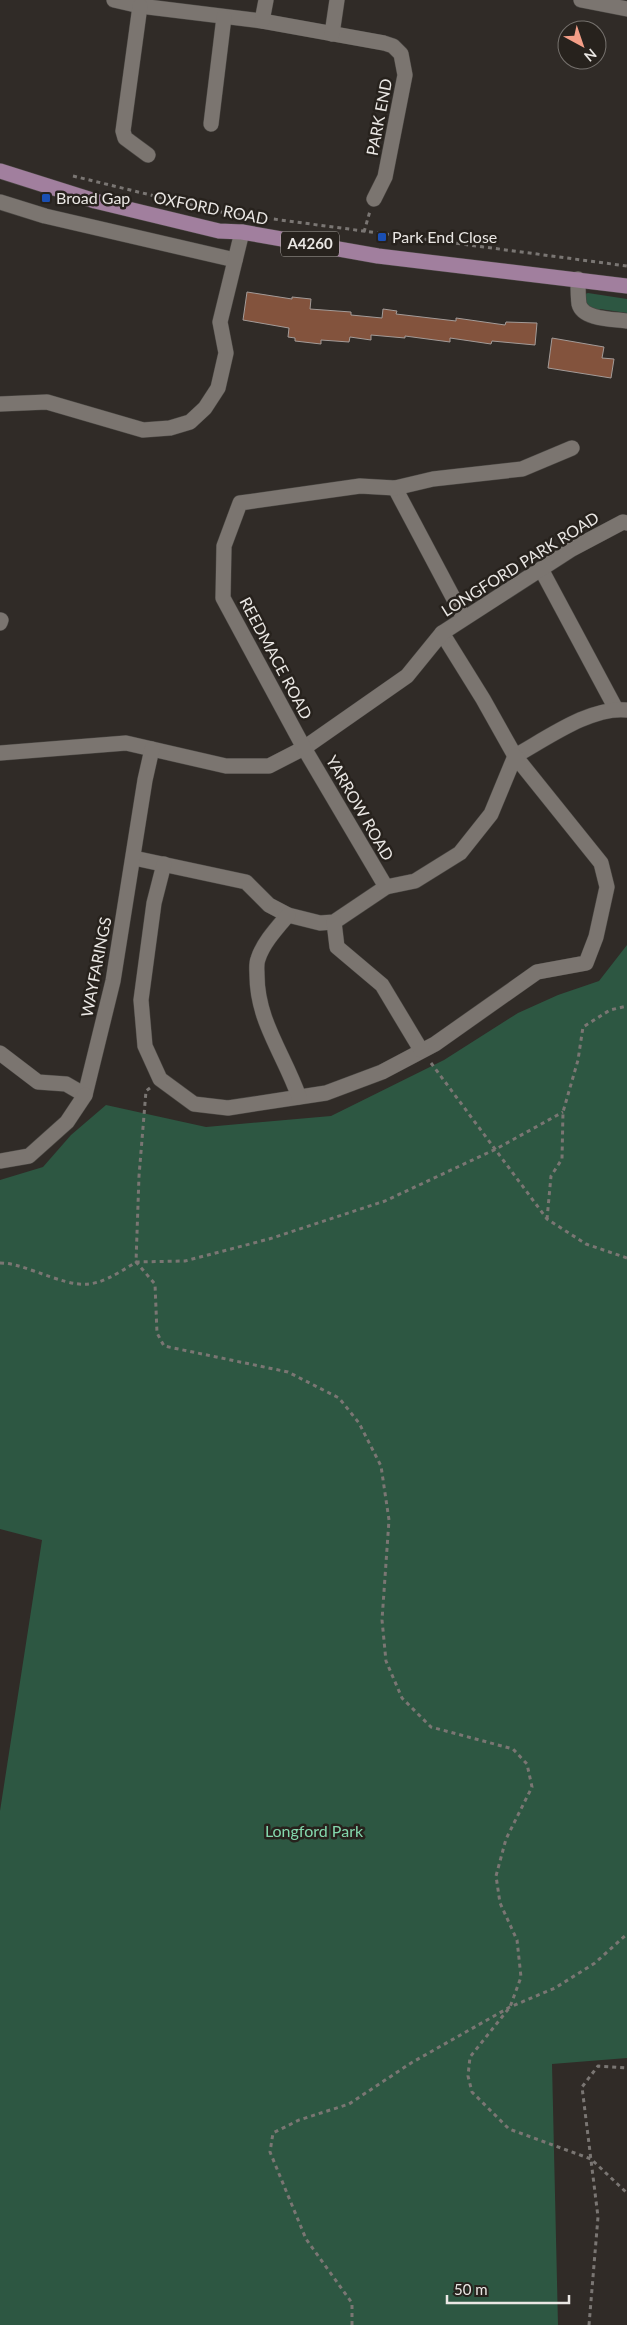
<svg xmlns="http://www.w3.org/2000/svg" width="627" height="2325" font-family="Lato,sans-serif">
<rect width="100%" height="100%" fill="#302b27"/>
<g fill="#2d5742">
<polygon points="588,293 627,299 627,313 600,309 599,313 587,307 585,294"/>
<polygon points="627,945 627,2058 552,2064 558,2325 0,2325 0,1811 42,1540 0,1529 0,1180 43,1167 71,1135 106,1105 206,1127 331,1116 444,1060 518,1013 558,995 599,981"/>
</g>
<g fill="#83533d" stroke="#a39b98">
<polygon points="247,292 292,299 292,297 311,299 310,309 351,312 351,315 382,318 383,309 397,311 396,314 456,321 456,318 505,325 506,322 537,323 535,345 492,341 491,344 450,338 450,342 405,336 405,338 371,335 371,340 350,337 349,342 321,340 321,344 295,341 295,338 288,337 289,328 243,320"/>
<polygon points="552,338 604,347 602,358 614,359 611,378 548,368"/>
</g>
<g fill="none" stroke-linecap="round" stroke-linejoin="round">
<defs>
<g id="minor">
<polyline points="114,0 140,6 262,21 384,43 393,46 401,54 405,75 385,177 374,199"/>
<polyline points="581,0 627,9"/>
<polyline points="140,6 123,131 125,138 148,155"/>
<polyline points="262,21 266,0"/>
<polyline points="332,34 337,0"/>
<polyline points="211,124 224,17"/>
<polyline points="0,202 45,216 235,260"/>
<path d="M578,279C578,287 578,297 579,304C583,320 614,319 627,321"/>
<polyline points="0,404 47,402 143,430 170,428 190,422 205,408 218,388 226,353 220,322 242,232"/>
<polyline points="395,488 464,618"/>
<polyline points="541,569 616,709"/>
<polyline points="0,623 1,620"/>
<path d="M442,633L483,699L515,756C546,739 591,706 627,710"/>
<polyline points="0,753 126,743 226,766 269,766 304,748 407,676 442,633 572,549 623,522 627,523"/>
<polyline points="134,858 246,882 269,905 288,915 320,923 334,922 386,887"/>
<polyline points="164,864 154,903 141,1000 145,1046 160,1079 194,1104 228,1108 326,1093 382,1072 435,1044 537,972 586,963 596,937 607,887 601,863 515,756 491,814 460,853 415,881 386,887 304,748 223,598 224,546 240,503 360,486 395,488 433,479 522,469 572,448"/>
<path d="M288,915C277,928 263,943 258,959C256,964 257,970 257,975C257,1021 284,1054 299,1097"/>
<polyline points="334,922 337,947 382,985 421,1050"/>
<polyline points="0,1053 38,1082 66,1084 85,1095 113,981 145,780 152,749"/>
<polyline points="0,1161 29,1156 67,1122 85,1095"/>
</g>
<polyline id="major" points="0,171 95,201 219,231 242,232 378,256 627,286"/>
</defs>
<use href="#minor" stroke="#4a4743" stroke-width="16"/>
<use href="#major" stroke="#4a4743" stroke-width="16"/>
<g stroke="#7a7673" stroke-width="3" stroke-dasharray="4 4" stroke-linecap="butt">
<polyline points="73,176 220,212 240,215"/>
<polyline points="258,217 627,266"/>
<polyline points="364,232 370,211"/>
<polyline points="431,1063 547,1219 586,1244 627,1258"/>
<polyline points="150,1088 146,1091 139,1176 136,1262 185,1261 269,1239 385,1201 496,1149 563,1112"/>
<polyline points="547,1219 551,1176 562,1159 563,1112 578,1060 583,1027 610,1010 627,1006"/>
<path d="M0,1263C12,1263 22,1267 34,1271C84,1289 91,1291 136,1262L155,1284L157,1333L164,1346L288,1372L339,1398L359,1423L381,1466L389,1520L382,1620L386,1661L402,1698L431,1727L513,1749L527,1764L532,1787L506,1839L496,1876L500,1903L517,1940L521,1977L510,2007L470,2057L468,2076L472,2092L509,2129L591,2159L627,2193"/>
<polyline points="352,2325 352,2303 306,2239 270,2152 273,2133 299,2120 349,2104 411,2063 510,2007 555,1988 595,1963 627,1934"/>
<polyline points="589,2325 598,2217 582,2087 598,2066 627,2068"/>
</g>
<use href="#minor" stroke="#7b7570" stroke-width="15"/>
<use href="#major" stroke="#a17f9e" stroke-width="15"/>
</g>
<g fill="#1a4fb4" stroke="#27221d" stroke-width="2">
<rect x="41" y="193" width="10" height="10" rx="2.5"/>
<rect x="377" y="232" width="10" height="10" rx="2.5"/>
</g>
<g text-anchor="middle" stroke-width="5" stroke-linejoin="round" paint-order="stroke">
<rect fill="#27221d" stroke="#b0aca8" stroke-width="1" x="281" y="231.5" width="58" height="25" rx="4"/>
<g font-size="15" font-weight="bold" fill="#eae7e4">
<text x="310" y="249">A4260</text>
</g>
<g font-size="16" fill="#eae7e4" stroke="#27221d">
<text transform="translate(379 117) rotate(-79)" y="6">PARK END</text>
<text transform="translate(211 208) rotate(11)" y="6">OXFORD ROAD</text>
<text transform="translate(520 564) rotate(-32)" y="6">LONGFORD PARK ROAD</text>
<text transform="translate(276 658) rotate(62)" y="6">REEDMACE ROAD</text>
<text transform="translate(360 808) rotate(60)" y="6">YARROW ROAD</text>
<text transform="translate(96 967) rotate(-79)" y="6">WAYFARINGS</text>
</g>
<g font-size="16" fill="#eae7e4" stroke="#27221d" text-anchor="start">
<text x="56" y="204">Broad Gap</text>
<text x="392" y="243">Park End Close</text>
</g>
<g font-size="16" fill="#84d8ad" stroke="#27221d">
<text x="314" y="1837">Longford Park</text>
</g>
</g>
<g transform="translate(582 45) rotate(140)"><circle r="24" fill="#27221d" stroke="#75716d"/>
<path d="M0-4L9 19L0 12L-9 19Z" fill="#f49e87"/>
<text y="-8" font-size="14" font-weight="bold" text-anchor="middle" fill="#eae7e4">N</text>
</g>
<path d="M447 2295v8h122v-8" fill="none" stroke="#eae7e4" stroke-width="2.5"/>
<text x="454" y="2295" font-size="15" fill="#eae7e4" stroke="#27221d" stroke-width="4" paint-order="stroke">50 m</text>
</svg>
